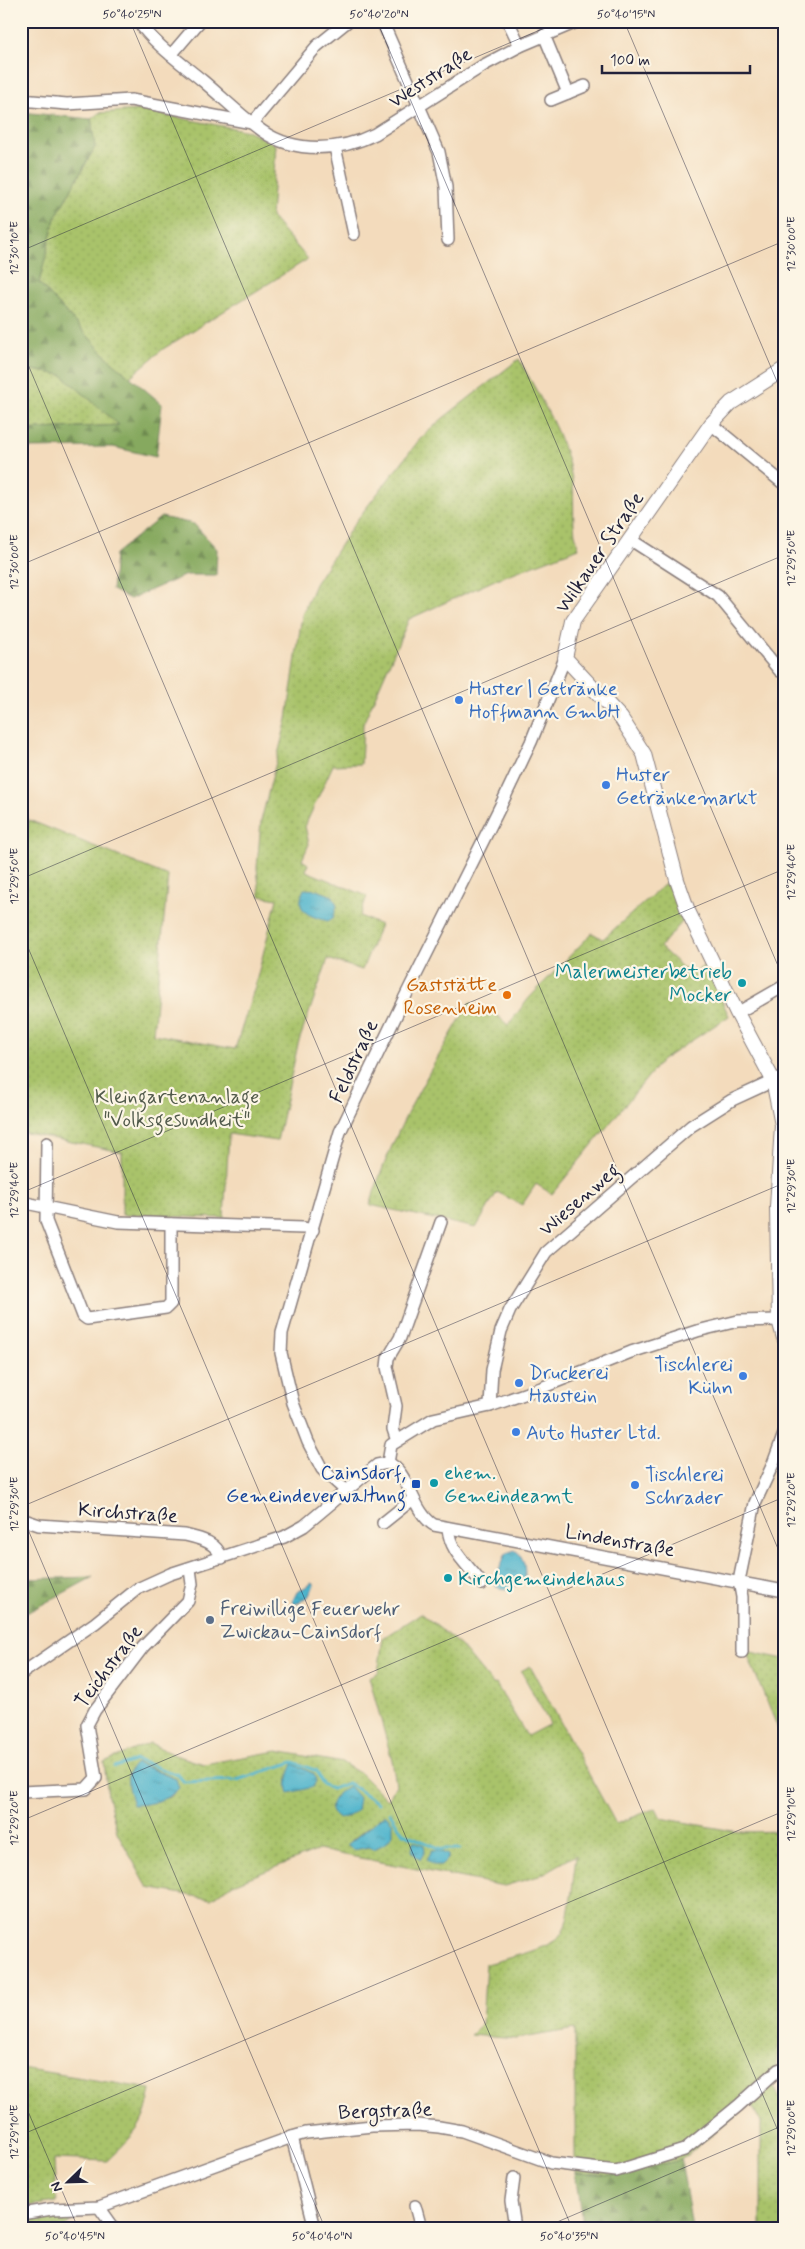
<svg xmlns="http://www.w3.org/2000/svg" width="805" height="2249" font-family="Mynerve,sans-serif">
<defs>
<pattern id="green-dots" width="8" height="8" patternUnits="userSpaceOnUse" patternTransform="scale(1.25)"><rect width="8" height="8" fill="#a9c36a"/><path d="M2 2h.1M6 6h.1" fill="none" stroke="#91a75d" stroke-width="1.8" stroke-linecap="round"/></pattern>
<pattern id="forest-firs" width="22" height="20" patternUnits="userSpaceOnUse" patternTransform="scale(1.25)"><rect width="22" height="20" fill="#86a95e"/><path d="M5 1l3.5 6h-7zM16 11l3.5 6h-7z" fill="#6d894f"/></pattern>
<pattern id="water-ripples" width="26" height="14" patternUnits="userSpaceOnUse" patternTransform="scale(1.25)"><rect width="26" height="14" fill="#4db4cc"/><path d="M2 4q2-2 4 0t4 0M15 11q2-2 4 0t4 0" fill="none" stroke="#4092a7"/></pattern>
</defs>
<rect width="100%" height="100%" fill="#fcf5e5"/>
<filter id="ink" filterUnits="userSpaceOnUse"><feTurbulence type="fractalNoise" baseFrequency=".02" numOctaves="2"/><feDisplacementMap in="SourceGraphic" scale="10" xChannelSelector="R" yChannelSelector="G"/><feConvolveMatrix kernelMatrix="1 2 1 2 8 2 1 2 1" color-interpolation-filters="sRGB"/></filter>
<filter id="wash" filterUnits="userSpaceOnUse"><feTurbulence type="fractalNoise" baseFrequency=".0096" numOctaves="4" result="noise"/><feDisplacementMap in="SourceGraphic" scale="20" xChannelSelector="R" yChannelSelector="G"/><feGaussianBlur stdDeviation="1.12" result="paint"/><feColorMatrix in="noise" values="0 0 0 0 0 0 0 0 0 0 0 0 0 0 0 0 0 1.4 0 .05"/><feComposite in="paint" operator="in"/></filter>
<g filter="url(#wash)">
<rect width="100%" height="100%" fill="#f3dbbc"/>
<g fill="url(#green-dots)" stroke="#667252" fill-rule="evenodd">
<polygon points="138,110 249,131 276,145 271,217 308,259 163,349 130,377 108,358 39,283 55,218 95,147 91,119 99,113"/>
<path d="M519,359C540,398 564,435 572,479C576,502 570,526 579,548L497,579L409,619L363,724L361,764L333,765L305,826L309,844L302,860L308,864L306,871L367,896L360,916L380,925L362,970L328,959L298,1044L277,1141L229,1134L224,1218L122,1215V1152L21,1132V875L29,820L168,876L153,1034L235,1049L255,986L277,899L260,896L257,868L261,821L287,719L302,615L315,584L356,521L419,440L443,418Z"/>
<polygon points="21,368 62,375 120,425 21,430"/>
<path d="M668,881L683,921L660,947L691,975L705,965L729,1016L661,1061L552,1194L536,1184L522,1205L497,1192L476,1228L370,1205C392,1131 432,1068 470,1002L495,1014L508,1025L529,998L592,933L603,939Z"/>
<path d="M421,1613L461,1646L493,1685L496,1684L527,1736L550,1724L521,1671L530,1666L616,1824L656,1808L661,1818L738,1832L784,1831V2007L773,2085L784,2104V2228H761V2123L751,2103L681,2160L615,2175L575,2173V2029L516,2039L470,2035L482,2024L486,1964C503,1959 551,1949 561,1935C570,1923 574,1872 576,1855L539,1876L504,1886L319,1850L233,1884L211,1899L148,1888L117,1832L108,1796L104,1762L150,1743L175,1755L204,1764L277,1751L343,1763L361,1774L387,1800L396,1785L392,1760L369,1677L378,1673L383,1638ZM148,1767L176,1779L172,1796L142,1805ZM385,1814L368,1847L361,1849L351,1841Z"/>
<polygon points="746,1651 784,1659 784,1755 777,1726"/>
<path d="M21,2068L151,2089C144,2129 134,2134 107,2161L54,2159L56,2202L21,2207Z"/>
<polygon points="57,2214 74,2214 75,2217 64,2228 21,2228 21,2218"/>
</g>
<g fill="url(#forest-firs)" stroke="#54664c">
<polygon points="21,112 91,119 95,147 55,218 39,283 108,358 162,404 156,457 113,447 21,448 21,430 119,425 62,375 21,368"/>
<polygon points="161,517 194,524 217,549 216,575 186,575 130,599 112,590 115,554"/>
<polygon points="21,811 27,813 27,842 21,877"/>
<polygon points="93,1577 21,1616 21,1579"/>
<polygon points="681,2160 692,2228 583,2228 575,2173 615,2175"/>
</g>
<g fill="url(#water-ripples)" stroke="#386b84">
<path d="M304,889L317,890L333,896L337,906L333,918L328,921C309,916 294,912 304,889Z"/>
<path d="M515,1550C525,1557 525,1569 525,1580C515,1588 508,1591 496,1587L495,1580L506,1553Z"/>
<polygon points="312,1583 314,1586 308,1597 295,1604 292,1602 297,1592"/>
<path d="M136,1763L176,1779L179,1788C169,1800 149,1805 133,1805C129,1790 122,1775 136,1763Z"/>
<path d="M293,1764L314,1774L316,1781L313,1787L289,1793C285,1783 289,1773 293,1764Z"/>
<path d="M349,1786L359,1798L357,1810L349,1816L339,1819C321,1808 335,1794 349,1786Z"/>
<polygon points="385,1814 393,1823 393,1834 386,1843 374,1849 368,1847 353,1850 347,1845"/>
<polygon points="413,1841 424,1845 425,1851 420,1860 412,1852"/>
<polygon points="432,1850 438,1850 448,1855 448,1858 441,1865 433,1865 427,1860"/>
</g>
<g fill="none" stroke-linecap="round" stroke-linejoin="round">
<g stroke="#4db4cc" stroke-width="3">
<polyline points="115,1767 136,1760 178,1775 184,1782 237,1780 293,1762 317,1771 322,1784 332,1789 348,1783 378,1803"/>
<polyline points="390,1813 403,1833 441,1849 460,1849"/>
</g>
</g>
</g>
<g filter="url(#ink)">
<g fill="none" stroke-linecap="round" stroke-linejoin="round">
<defs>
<g id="minor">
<path d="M138,21C155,45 180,62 203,81C222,97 241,116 262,131C295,154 341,151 375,134L484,65L520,46L579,21"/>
<polyline points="382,21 439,152 446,187 448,240"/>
<polyline points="508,21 520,46"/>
<polyline points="544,35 568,93"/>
<polyline points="171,55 200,21"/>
<polyline points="21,100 67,104 131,100 252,123"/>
<polyline points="551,100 585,86"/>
<polyline points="252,123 317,46 348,21"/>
<polyline points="335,147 354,234"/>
<polyline points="711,424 784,484"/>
<polyline points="631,540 718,596 780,671"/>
<polyline points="737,1013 784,986"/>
<polyline points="47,1143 46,1221 83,1316 87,1319 166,1308 171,1303 171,1224"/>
<polyline points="21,1202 118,1222 304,1228 313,1230"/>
<polyline points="490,1406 492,1370 501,1331 510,1310 546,1252 691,1126 732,1100 784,1076"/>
<polyline points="397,1441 393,1429 396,1406 387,1367 388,1358 400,1338 441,1222"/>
<path d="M388,1463C409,1471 412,1512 434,1525L784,1591"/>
<polyline points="388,1463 391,1445 433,1419 490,1406 541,1388 631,1352 697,1331 738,1321 779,1320"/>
<polyline points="346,1491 322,1469 308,1442 293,1403 281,1353 282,1333 340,1132 405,997 500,807 531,742 565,658"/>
<path d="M21,1519L39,1525L185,1535C202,1539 216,1542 222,1558"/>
<polyline points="383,1523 413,1499"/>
<path d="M448,1528C450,1553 469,1565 482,1584"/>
<polyline points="742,1652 742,1597 739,1581 755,1503 773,1464 784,1434"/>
<polyline points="21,1674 95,1623 137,1589 170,1574 284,1537 304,1526 377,1465 388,1463"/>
<polyline points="21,1792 86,1789 96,1778 87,1725 95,1710 143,1647 188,1601 192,1584 190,1569"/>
<polyline points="292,2137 315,2228"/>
<polyline points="514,2178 511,2201 515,2228"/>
<polyline points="415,2206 421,2228"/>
<polyline points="99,2207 114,2228"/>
<polyline points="21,2214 52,2209 99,2207 292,2137 306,2133 372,2126 417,2125 439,2127 462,2131 551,2163 616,2171 684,2150 738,2106 778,2070 784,2068"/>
</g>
<polyline id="tertiary" points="784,369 731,403 711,424 573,621 565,658 621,718 644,754 677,880 688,911 737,1013 773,1080 782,1125 777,1207 779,1320 784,1338"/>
</defs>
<use href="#minor" stroke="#8a7e7c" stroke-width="14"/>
<use href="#tertiary" stroke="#8a7e7c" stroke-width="16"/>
<use href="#minor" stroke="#fff" stroke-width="11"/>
<use href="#tertiary" stroke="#fff" stroke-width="14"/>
</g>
</g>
<path fill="none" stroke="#22223b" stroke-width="1" stroke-opacity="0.45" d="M130,21L784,1563M377,21L784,980M624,21L784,398M21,251L561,21M21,348L784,2145M21,565L784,241M21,879L784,555M21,931L572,2228M21,1193L784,869M21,1507L784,1183M21,1513L325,2228M21,1821L784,1497M21,2095L78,2228M21,2135L784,1811M543,2228L784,2125"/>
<g fill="#3f7fe0" stroke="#fcf5e5" stroke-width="2">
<circle cx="459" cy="700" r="5"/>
<circle cx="606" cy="785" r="5"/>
<circle cx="743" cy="1376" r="5"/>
<circle cx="519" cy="1383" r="5"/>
<circle cx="516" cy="1432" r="5"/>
<circle cx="635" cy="1485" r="5"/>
</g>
<g fill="#0f9aa8" stroke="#fcf5e5" stroke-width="2">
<circle cx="742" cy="983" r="5"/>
<circle cx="434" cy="1483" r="5"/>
<circle cx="448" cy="1578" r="5"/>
</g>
<circle fill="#e8710a" stroke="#fcf5e5" stroke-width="2" cx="507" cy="995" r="5"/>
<rect fill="#1a4fb4" stroke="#fcf5e5" stroke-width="2" x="411" y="1479" width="10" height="10" rx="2.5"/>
<circle fill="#5c6f8a" stroke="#fcf5e5" stroke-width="2" cx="210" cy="1620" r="5"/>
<g text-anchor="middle" stroke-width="4.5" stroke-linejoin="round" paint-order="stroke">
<g font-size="20" fill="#22223b" stroke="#fcf5e5">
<text transform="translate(430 77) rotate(-33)" y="7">Weststraße</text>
<text transform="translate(599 552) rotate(-56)" y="7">Wilkauer Straße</text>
<text transform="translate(353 1061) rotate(-65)" y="7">Feldstraße</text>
<text transform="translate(579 1199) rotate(-41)" y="7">Wiesenweg</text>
<text transform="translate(128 1512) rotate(4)" y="7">Kirchstraße</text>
<text transform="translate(620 1540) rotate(10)" y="7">Lindenstraße</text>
<text transform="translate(108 1666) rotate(-53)" y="7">Teichstraße</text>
<text transform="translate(385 2110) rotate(-2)" y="7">Bergstraße</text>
</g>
<g font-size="20" fill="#366cbe" stroke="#fcf5e5" text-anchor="start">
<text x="469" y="695">Huster | Getränke<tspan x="469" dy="23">Hoffmann GmbH</tspan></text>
<text x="616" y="781">Huster<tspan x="616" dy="23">Getränkemarkt</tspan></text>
<text x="733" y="1371" text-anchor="end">Tischlerei<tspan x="733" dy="23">Kühn</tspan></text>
<text x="529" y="1379">Druckerei<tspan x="529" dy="23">Haustein</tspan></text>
<text x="526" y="1439">Auto Huster Ltd.</text>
<text x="645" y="1481">Tischlerei<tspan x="645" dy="23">Schrader</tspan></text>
</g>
<g font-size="20" fill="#0d838f" stroke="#fcf5e5" text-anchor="start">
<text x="732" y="978" text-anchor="end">Malermeisterbetrieb<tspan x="732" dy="23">Mocker</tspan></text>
<text x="444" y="1479">ehem.<tspan x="444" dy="23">Gemeindeamt</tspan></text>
<text x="458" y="1585">Kirchgemeindehaus</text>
</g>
<g font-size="20" fill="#c56008" stroke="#fcf5e5" text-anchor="end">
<text x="497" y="991">Gaststätte<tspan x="497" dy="23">Rosenheim</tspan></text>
</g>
<g font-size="20" fill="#515a4b" stroke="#fcf5e5">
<text x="177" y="1103">Kleingartenanlage<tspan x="177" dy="23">"Volksgesundheit"</tspan></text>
</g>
<g font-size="20" fill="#164399" stroke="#fcf5e5" text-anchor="end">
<text x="406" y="1479">Cainsdorf,<tspan x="406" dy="23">Gemeindeverwaltung</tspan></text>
</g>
<g font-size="20" fill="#4e5e75" stroke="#fcf5e5" text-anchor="start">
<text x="220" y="1615">Freiwillige Feuerwehr<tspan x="220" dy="23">Zwickau-Cainsdorf</tspan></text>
</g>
</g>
<rect width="805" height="2249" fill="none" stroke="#fcf5e5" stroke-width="55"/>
<g transform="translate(68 2182) rotate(247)" stroke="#fcf5e5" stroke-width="4" paint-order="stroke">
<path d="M0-4L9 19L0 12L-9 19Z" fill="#22223b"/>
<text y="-8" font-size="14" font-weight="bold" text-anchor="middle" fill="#22223b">N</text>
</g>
<path d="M602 65v8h148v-8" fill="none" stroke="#22223b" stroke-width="2.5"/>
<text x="610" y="65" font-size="15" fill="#22223b" stroke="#fcf5e5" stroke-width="4" paint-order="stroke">100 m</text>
<rect x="28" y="28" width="750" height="2194" fill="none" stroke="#22223b" stroke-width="2"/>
<g font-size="12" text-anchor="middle" fill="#22223b">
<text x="132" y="18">50°40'25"N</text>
<text x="379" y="18">50°40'20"N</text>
<text x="626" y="18">50°40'15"N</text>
<text transform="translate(791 244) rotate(-90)" y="4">12°30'00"E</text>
<text transform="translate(14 248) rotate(-90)" y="4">12°30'10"E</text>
<text transform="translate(791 558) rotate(-90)" y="4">12°29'50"E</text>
<text transform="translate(14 562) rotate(-90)" y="4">12°30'00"E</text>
<text transform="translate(791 872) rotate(-90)" y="4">12°29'40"E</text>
<text transform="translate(14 876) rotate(-90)" y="4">12°29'50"E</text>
<text transform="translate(791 1186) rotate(-90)" y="4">12°29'30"E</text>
<text transform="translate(14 1190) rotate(-90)" y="4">12°29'40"E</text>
<text transform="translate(791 1500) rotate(-90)" y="4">12°29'20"E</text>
<text transform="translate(14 1504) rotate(-90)" y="4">12°29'30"E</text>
<text transform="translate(791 1814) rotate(-90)" y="4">12°29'10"E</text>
<text transform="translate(14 1818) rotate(-90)" y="4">12°29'20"E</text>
<text transform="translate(791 2128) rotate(-90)" y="4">12°29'00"E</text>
<text transform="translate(14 2132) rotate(-90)" y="4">12°29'10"E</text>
<text x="75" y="2240">50°40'45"N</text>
<text x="322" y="2240">50°40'40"N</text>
<text x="569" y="2240">50°40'35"N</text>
</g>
</svg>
